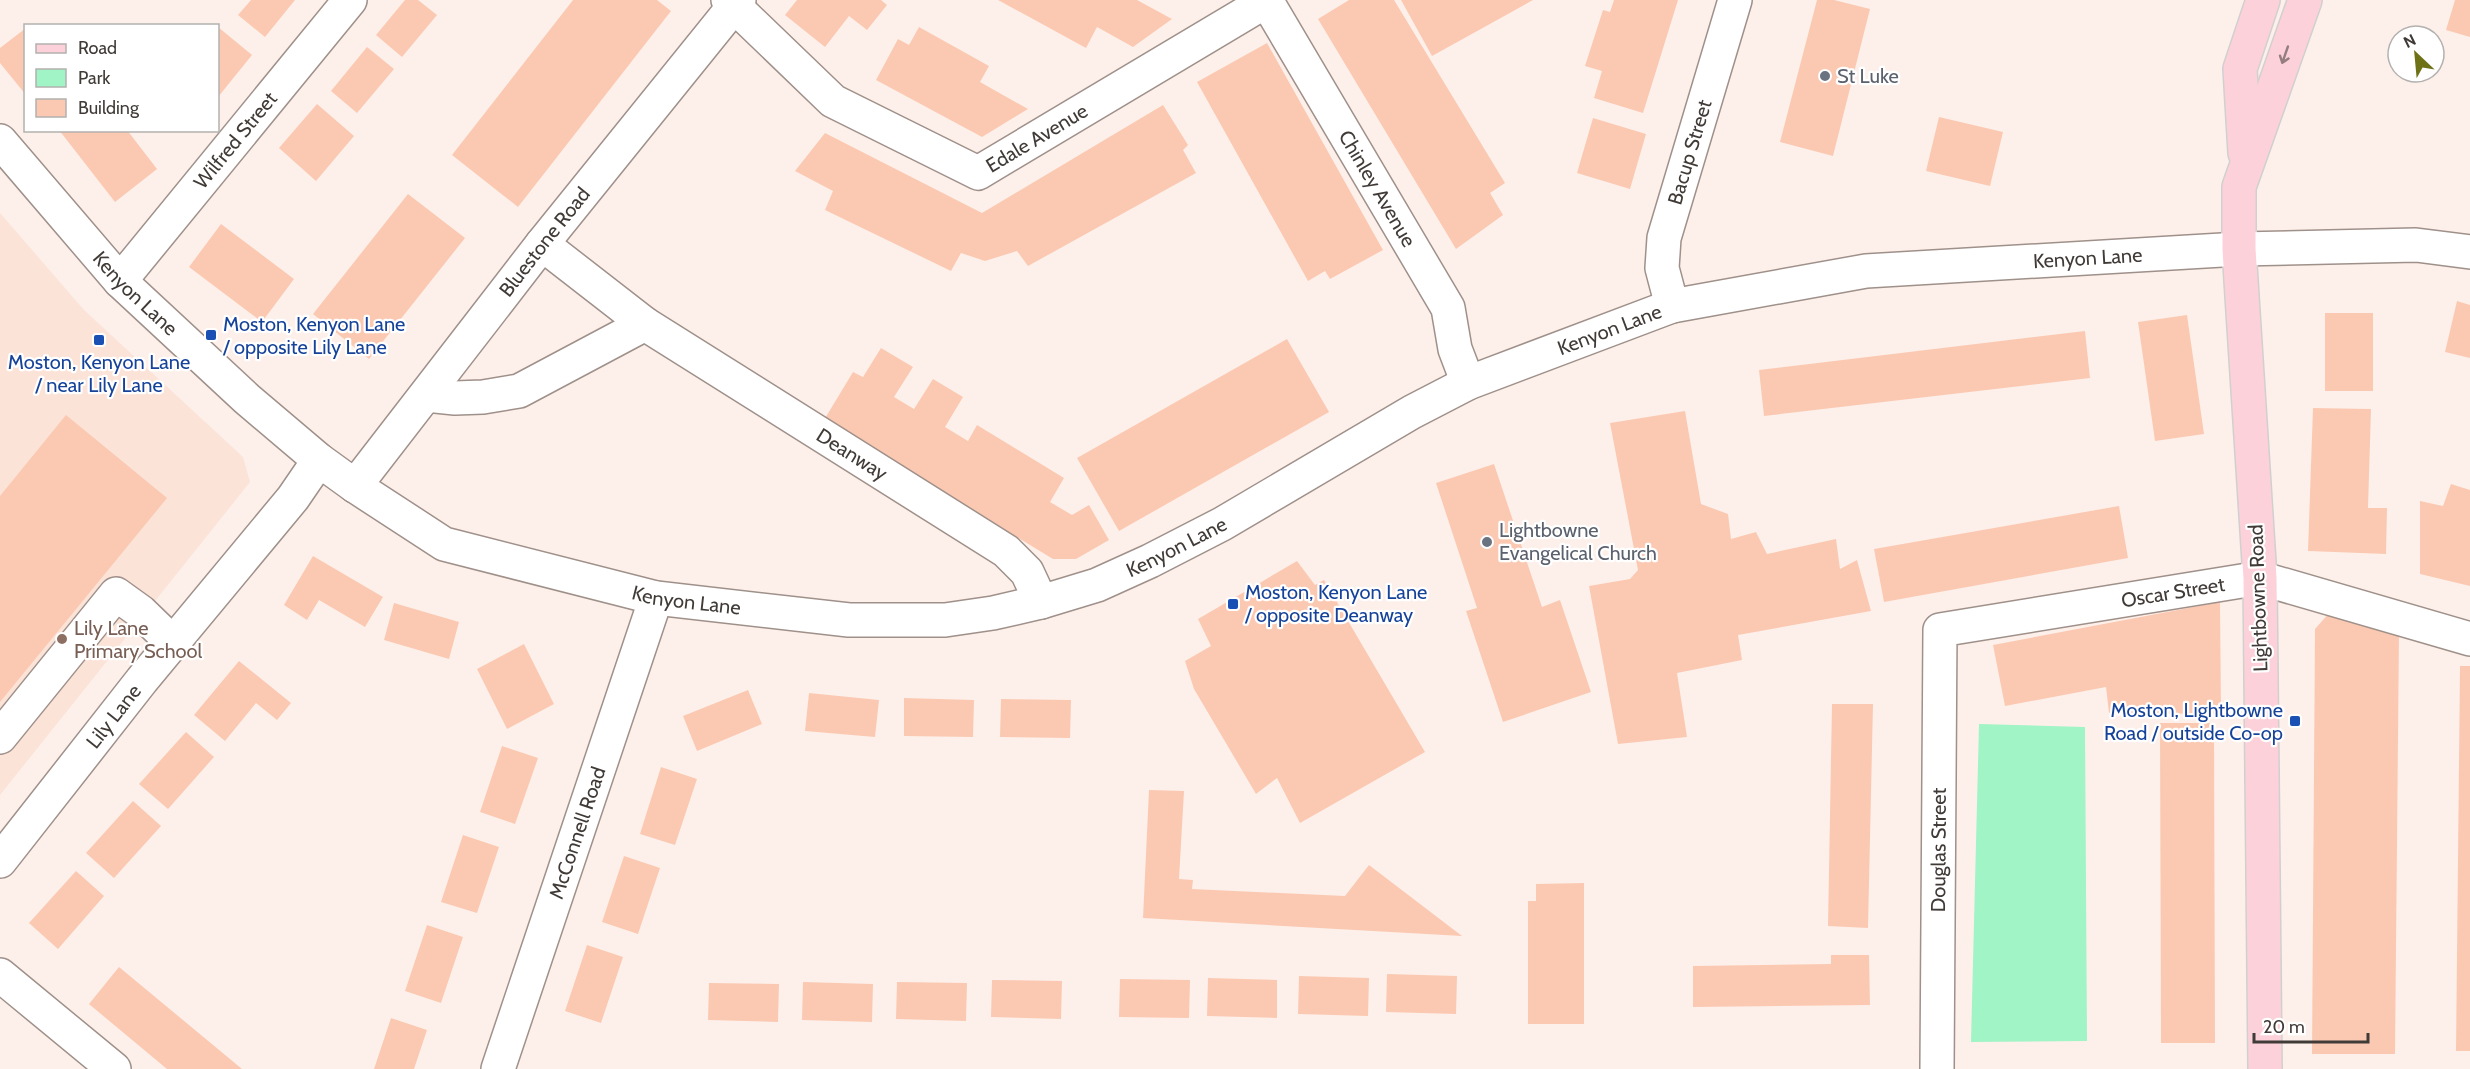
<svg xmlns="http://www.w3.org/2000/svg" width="2470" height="1069" font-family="Cabin,sans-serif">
<rect width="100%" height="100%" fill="#fdf0ea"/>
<polygon fill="#fbe3d8" points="0,213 84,310 243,457 250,482 0,795"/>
<polygon fill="#a0f4c5" points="1979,724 2085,727 2087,1041 1971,1042"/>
<g fill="#fbc9b2">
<polygon points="251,0 295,0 265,37 238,15"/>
<polygon points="405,0 418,0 437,15 402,57 376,35"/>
<polygon points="573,0 657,0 671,11 518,207 452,155"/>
<polygon points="797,0 881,0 887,5 867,30 849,16 825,47 785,15"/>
<polygon points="998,0 1137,0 1172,19 1133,47 1097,27 1086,48"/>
<polygon points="1349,0 1394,0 1505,183 1490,193 1503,215 1456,249 1318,19"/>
<polygon points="1401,0 1533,0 1432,56"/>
<polygon points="1614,0 1678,0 1643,113 1594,98 1602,71 1585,66 1603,10 1610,12"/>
<polygon points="1817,0 1834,0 1870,9 1833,156 1780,142"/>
<polygon points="2455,0 2470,0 2470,37 2446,30"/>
<polygon points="218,27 252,55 218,97"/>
<polygon points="919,27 989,66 980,82 1028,109 982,137 876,80 898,39 909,45"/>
<polygon points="26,28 26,95 0,63 0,48"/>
<polygon points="1267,43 1383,250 1330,279 1325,271 1308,281 1197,82"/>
<polygon points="367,47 394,69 357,113 331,91"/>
<polygon points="317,104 354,136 316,181 279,148"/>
<polygon points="1163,105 1188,145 1183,150 1196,173 1028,266 1017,251 985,261 961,253 951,271 825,210 833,191 795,171 825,133 982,213"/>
<polygon points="1939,117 2003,132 1990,186 1926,171"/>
<polygon points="1593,118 1646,134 1630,189 1577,173"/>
<polygon points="59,130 127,130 157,169 115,202"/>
<polygon points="408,194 465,238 369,359 313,314"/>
<polygon points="221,224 294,279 262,322 189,267"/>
<polygon points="2457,301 2470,305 2470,358 2445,352"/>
<rect x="2325" y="313" width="48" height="78"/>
<polygon points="2187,315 2204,434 2155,441 2138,322"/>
<polygon points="2085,331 2090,378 1764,416 1759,370"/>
<polygon points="1287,339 1329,412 1119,531 1077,458"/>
<polygon points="881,348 913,367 894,397 914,409 933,379 963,397 945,427 968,441 977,425 1064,478 1050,502 1072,515 1089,505 1109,540 1076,559 1053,559 824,420 853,372 863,377"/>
<polygon points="2313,408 2371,409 2368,508 2387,508 2386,554 2308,551"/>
<polygon points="1685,411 1701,504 1728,514 1731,539 1756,532 1767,554 1836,539 1840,569 1857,560 1871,611 1738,635 1742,660 1677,673 1687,737 1618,744 1589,586 1630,579 1638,570 1610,423"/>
<polygon points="66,415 167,498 0,702 0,496"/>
<polygon points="1494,464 1542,607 1560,600 1591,692 1503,722 1466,611 1477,608 1436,483"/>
<polygon points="2451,484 2470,490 2470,586 2420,574 2420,501 2443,506"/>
<polygon points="2119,506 2128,558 1884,602 1874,549"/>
<polygon points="313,556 383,597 365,627 319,600 307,620 284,605"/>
<polygon points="1297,561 1315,585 1324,580 1425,752 1300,823 1277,778 1256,794 1194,689 1185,661 1211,646 1198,619"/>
<polygon points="2220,602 2221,714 2109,713 2106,687 2005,706 1993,645"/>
<polygon points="394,603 459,622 449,659 384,640"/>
<polygon points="2330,612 2399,634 2395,1054 2312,1054 2315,629"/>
<polygon points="524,644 554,704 507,729 477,669"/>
<polygon points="239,661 291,703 277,720 256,703 225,741 194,715"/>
<polygon points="2460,666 2470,666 2470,1051 2456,1051"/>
<polygon points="748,690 762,724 697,751 683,716"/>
<polygon points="809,693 879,700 875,737 805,731"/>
<polygon points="904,698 974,700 973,737 904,736"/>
<polygon points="1001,699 1071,700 1070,738 1000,737"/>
<polygon points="1832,704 1873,704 1868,928 1828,926"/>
<polygon points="2160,723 2214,723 2215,1043 2161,1043"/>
<polygon points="186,732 214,757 168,809 139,784"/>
<polygon points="502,746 538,758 515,824 480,812"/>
<polygon points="661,767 697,779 675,845 640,834"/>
<polygon points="1149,790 1184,791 1179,879 1193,880 1192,889 1345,896 1369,865 1462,936 1143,918"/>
<polygon points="133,801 161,826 114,878 86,853"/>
<polygon points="463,835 499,847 477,913 441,902"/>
<polygon points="624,856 660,868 638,934 602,922"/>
<polygon points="76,871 104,896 58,949 29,923"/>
<polygon points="1584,883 1584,1024 1528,1024 1528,901 1536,901 1536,884"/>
<polygon points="427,925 463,937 441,1003 405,991"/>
<polygon points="587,945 623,957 601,1023 565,1011"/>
<polygon points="1831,955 1869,955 1870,1005 1693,1007 1693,966 1831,964"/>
<polygon points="119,967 242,1069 167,1069 89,1004"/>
<polygon points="1387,974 1457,976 1456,1014 1386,1012"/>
<polygon points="1299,976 1369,978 1368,1016 1298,1014"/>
<polygon points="1208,978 1277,980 1277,1018 1207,1016"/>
<polygon points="1120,979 1190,980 1189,1018 1119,1017"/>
<polygon points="992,980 1062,981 1061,1019 991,1017"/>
<polygon points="803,982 873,984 872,1022 802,1020"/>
<polygon points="897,982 967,983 966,1021 896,1019"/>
<polygon points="709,983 779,984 778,1022 708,1020"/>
<polygon points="391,1018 427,1030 414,1069 374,1069"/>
</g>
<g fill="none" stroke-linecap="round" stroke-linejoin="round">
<defs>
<g id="minor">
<path id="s1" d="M728,0L833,101L978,173L1268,0"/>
<path id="s2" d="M1266,0L1448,308L1455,349L1468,383"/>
<path id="s3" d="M0,141L120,281L247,399L319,460L355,486L444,544L656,598L849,620H945L993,613L1041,602L1097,585L1150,561L1222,524L1412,412L1468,383L1672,306L1866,271L2239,249L2416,245L2470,252"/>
<path id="s4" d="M542,244L645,324L1006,551L1027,572L1041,602"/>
<path id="s5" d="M120,281L350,0"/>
<path id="s6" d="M1672,306L1662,268L1664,238L1735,0"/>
<polyline points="426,395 455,398 483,397 519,391 645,324"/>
<path id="s7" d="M355,486L542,244L739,0"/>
<polyline points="0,737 116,594 141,612 173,643"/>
<path id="s8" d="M0,861L142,680L293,498L319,460"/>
<polyline points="0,975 114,1069"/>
<path id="s9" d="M498,1069L656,598"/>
<path id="s10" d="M1937,1069L1940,630L2260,578L2470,639"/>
</g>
<g id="major">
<polyline points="2245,153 2240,69 2263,0"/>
<polyline points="2265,1069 2260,578 2239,249 2239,187 2305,0"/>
</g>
</defs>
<use href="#minor" stroke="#9f908a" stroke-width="36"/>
<use href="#major" stroke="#d1d0cf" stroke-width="36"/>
<use href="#minor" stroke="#fff" stroke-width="33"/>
<use href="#major" stroke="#fcd1da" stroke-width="33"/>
</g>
<defs><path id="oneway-shaft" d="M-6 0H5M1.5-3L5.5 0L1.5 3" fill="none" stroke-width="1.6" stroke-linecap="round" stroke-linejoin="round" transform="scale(1.5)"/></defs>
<use stroke="#957e81" href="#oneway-shaft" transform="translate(2285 55) rotate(109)"/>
<g fill="#6b7280" stroke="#fff" stroke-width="2">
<circle cx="1825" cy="76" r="6"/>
<circle cx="1487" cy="542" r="6"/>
</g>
<g fill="#1a4fb4" stroke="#fff" stroke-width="2">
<rect x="205" y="329" width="12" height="12" rx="3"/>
<rect x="93" y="334" width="12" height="12" rx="3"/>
<rect x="1227" y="598" width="12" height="12" rx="3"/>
<rect x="2289" y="715" width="12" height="12" rx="3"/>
</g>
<circle fill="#8d6e63" stroke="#fff" stroke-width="2" cx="62" cy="639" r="6"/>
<g text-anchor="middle" stroke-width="4.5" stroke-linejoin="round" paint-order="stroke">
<g font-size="20" fill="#5b616d" stroke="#fff" text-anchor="start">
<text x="1837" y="83">St Luke</text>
<text x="1499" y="537">Lightbowne<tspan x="1499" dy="23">Evangelical Church</tspan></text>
</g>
<g font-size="20" fill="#413b38" stroke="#fff">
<text dy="7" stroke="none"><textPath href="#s1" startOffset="376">Edale Avenue</textPath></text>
<text dy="7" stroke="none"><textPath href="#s5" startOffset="182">Wilfred Street</textPath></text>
<text dy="7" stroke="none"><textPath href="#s6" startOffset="159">Bacup Street</textPath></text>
<text dy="7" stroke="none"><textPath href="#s2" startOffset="219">Chinley Avenue</textPath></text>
<text dy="7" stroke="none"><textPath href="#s7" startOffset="309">Bluestone Road</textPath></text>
<text dy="7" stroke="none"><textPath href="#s3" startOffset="2328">Kenyon Lane</textPath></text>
<text dy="7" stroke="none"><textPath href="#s3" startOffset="204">Kenyon Lane</textPath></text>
<text dy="7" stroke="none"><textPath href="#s3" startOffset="1842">Kenyon Lane</textPath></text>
<text dy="7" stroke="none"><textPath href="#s4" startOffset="375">Deanway</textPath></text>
<text dy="7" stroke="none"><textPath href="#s3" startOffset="1356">Kenyon Lane</textPath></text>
<text dy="7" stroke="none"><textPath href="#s10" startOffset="675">Oscar Street</textPath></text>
<text transform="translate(2258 598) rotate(-92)" y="7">Lightbowne Road</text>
<text dy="7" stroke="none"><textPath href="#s3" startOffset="852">Kenyon Lane</textPath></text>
<text dy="7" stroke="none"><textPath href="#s8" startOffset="184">Lily Lane</textPath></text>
<text dy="7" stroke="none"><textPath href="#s9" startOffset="249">McConnell Road</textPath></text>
<text dy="7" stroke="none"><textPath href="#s10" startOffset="219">Douglas Street</textPath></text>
</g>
<g font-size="20" fill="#164399" stroke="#fff" text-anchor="start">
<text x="223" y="331">Moston, Kenyon Lane<tspan x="223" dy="23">/ opposite Lily Lane</tspan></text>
<text x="99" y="369" text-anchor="middle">Moston, Kenyon Lane<tspan x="99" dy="23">/ near Lily Lane</tspan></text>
<text x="1245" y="599">Moston, Kenyon Lane<tspan x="1245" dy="23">/ opposite Deanway</tspan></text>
<text x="2283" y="717" text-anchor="end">Moston, Lightbowne<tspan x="2283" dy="23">Road / outside Co-op</tspan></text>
</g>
<g font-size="20" fill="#785e54" stroke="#fff" text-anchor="start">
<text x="74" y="635">Lily Lane<tspan x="74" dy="23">Primary School</tspan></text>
</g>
</g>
<rect x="24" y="24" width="195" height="108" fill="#ffffff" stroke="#b3b1af" stroke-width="1.5"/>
<rect x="36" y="44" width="30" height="9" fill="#fcd1da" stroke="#b3b1af" stroke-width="1.5"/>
<text x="78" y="54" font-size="18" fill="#413b38">Road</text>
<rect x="36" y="69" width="30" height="18" fill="#a0f4c5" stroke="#b3b1af" stroke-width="1.5"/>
<text x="78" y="84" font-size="18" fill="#413b38">Park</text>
<rect x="36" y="99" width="30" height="18" fill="#fbc9b2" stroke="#b3b1af" stroke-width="1.5"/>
<text x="78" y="114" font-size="18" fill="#413b38">Building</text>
<g transform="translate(2416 54) rotate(334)"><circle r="28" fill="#ffffff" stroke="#b3b1af" stroke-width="1.5"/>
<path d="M0-4.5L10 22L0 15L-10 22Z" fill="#6e7116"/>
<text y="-9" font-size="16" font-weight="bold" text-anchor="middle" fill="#413b38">N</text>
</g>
<path d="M2254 1033v9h114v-9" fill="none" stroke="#413b38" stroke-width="3"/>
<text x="2263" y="1033" font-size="18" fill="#413b38" stroke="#ffffff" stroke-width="4.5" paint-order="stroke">20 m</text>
</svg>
